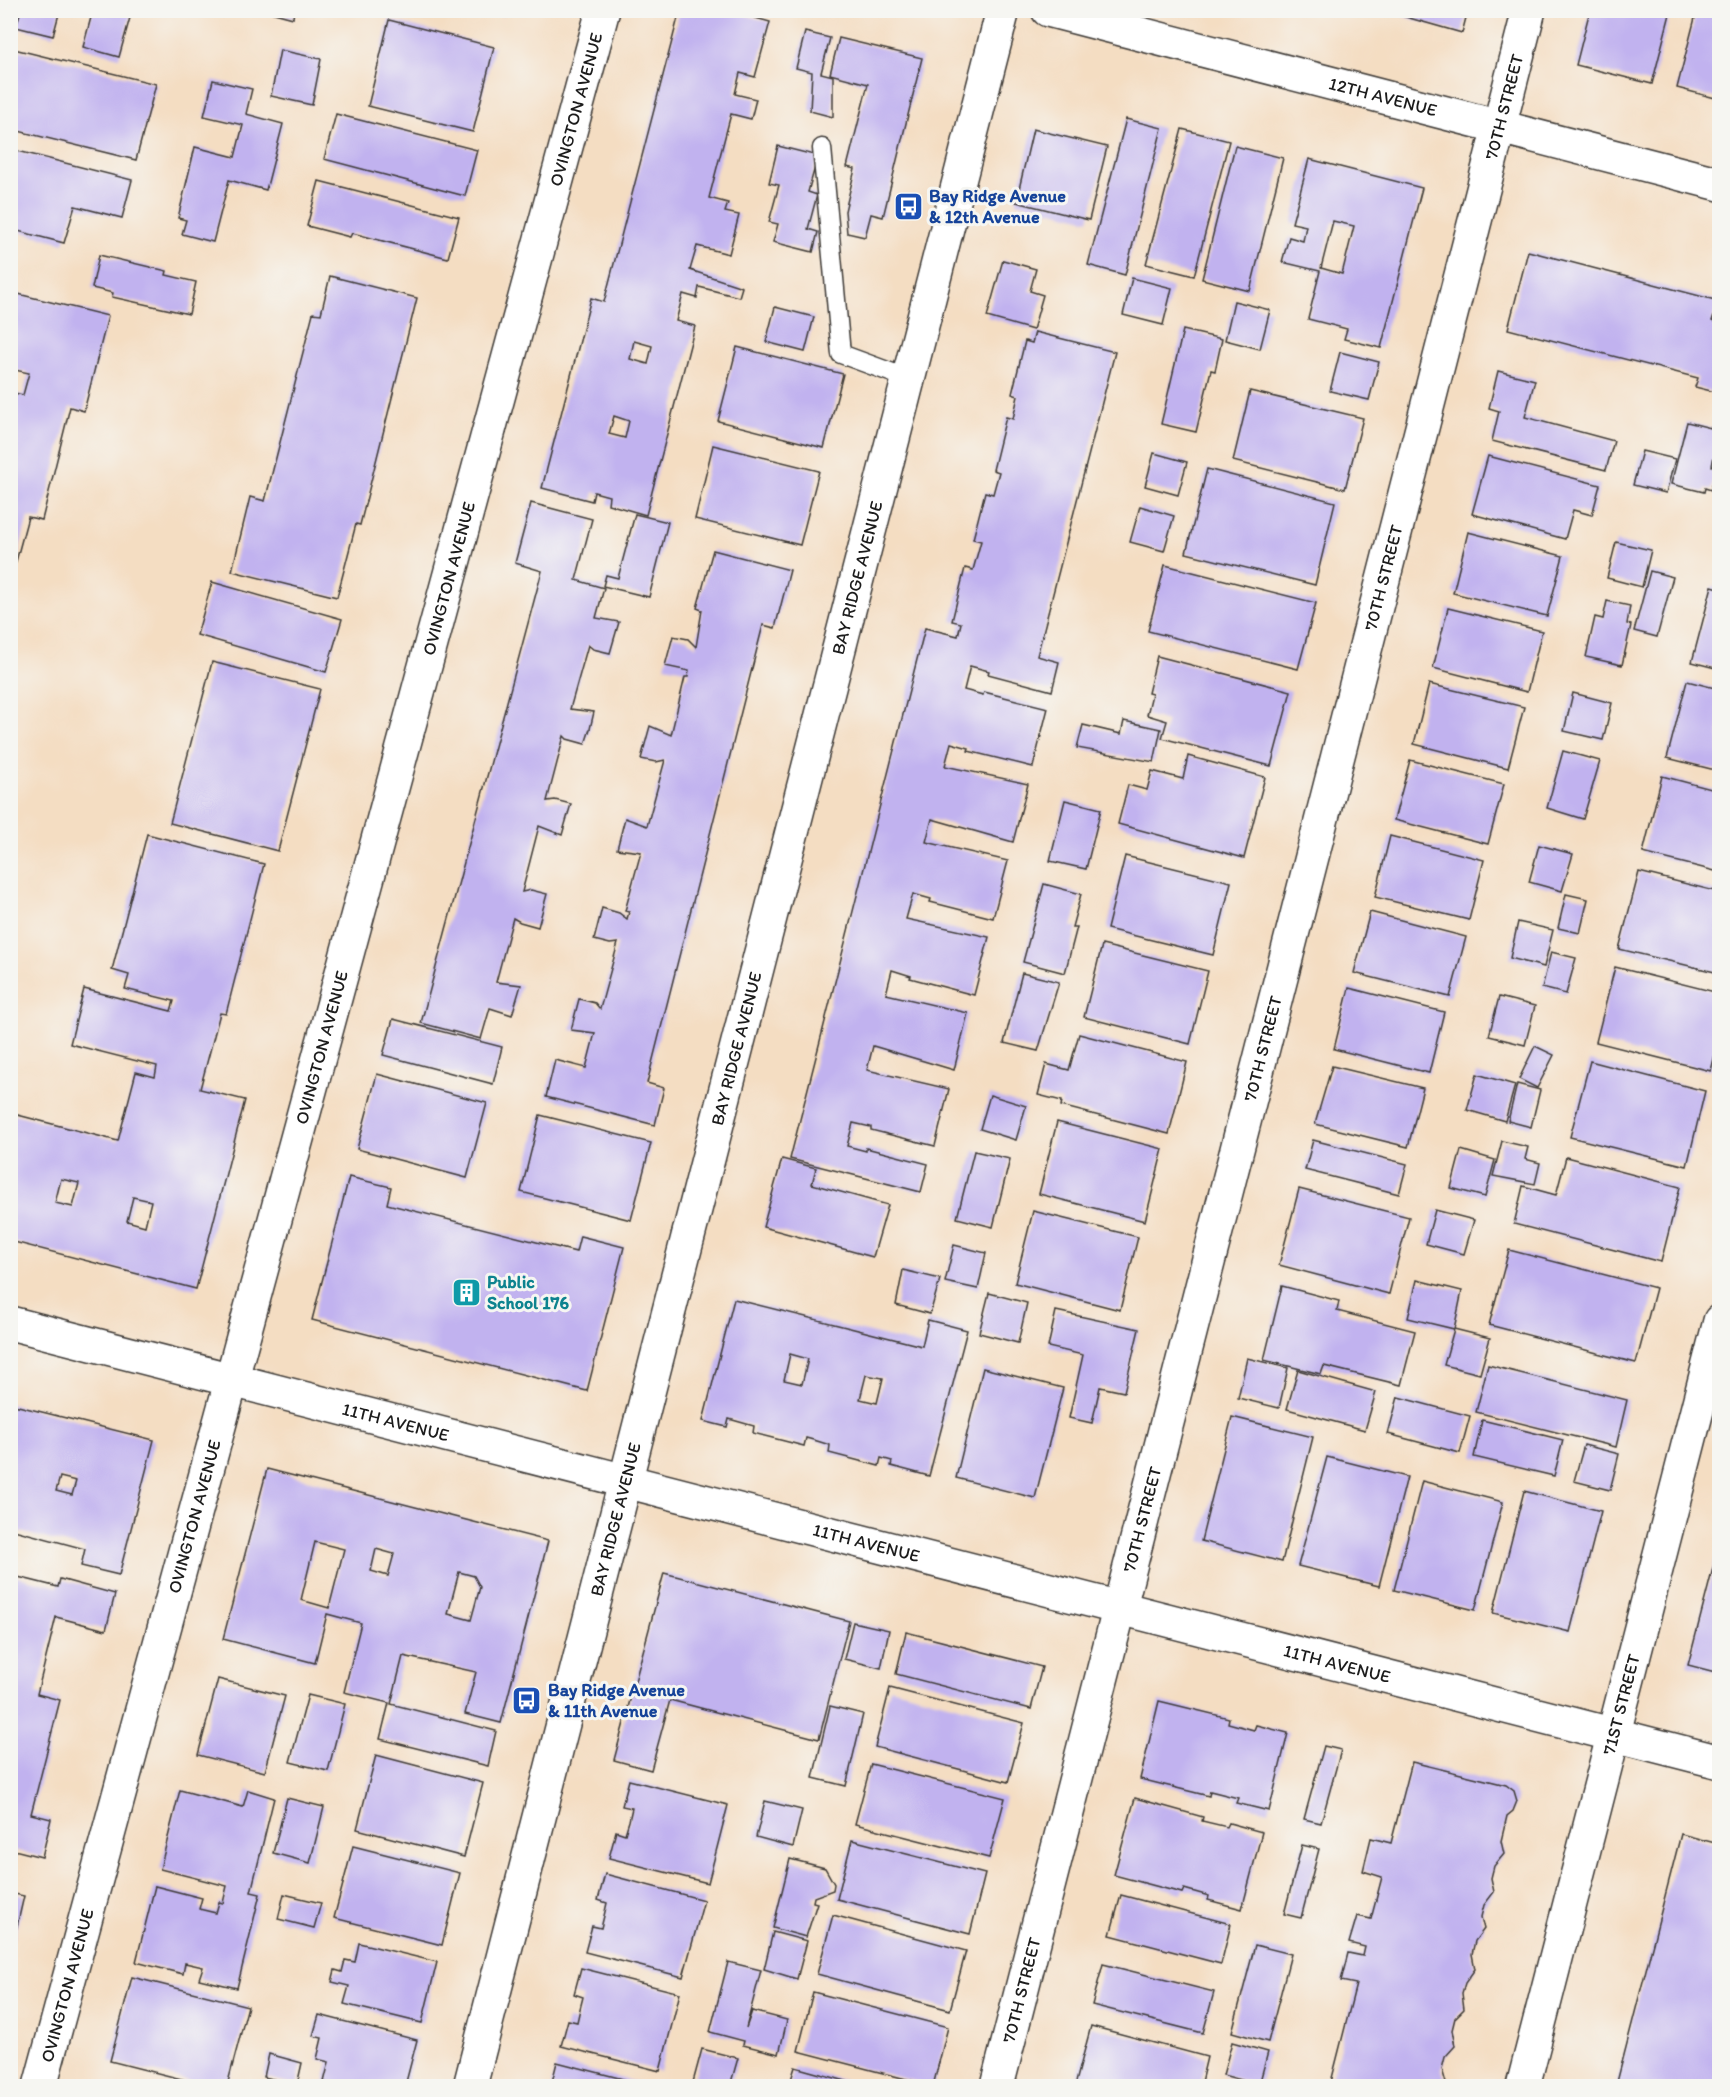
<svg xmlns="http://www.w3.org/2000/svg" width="1730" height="2097" font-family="Itim,sans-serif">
<rect width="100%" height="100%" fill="#f6f6f2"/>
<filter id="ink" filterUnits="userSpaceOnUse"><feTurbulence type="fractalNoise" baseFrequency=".0167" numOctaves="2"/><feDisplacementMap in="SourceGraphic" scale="12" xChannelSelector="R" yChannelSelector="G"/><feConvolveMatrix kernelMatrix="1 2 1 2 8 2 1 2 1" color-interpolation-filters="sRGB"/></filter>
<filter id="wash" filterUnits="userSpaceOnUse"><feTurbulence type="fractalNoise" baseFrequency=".008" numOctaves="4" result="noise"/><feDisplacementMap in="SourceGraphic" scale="24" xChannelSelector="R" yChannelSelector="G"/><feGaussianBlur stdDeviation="1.35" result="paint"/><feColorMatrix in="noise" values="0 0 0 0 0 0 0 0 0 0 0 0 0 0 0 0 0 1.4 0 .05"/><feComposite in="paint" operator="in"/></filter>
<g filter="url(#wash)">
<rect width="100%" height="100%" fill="#f4ddc2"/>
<g id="blocks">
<g fill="#c1b2ef" fill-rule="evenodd">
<polygon points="21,10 60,10 53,36 16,27"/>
<polygon points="93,10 117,10 131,14 119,57 83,47"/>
<polygon points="263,10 294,10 293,18"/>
<polygon points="485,10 505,10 504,16"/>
<path d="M680,10H727L770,22L755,77L740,73L735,94L756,99L751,119L731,114L709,198L728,203L725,212L739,215L729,254L697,246L690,270L742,287L739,297L699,287L697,298L683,294L676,321L695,326L646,515L608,504L609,496L594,492L592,501L542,488L591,298L604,302ZM634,341L652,346L648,364L630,359ZM614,416L629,421L625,438L609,434Z"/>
<polygon points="1381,10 1468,10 1462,33"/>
<polygon points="1590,10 1671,10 1652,84 1576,65"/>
<polygon points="1697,10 1719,10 1719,99 1677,88"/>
<polygon points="389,20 494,47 473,132 368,106"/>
<polygon points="805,32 830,38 821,73 833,76 833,117 810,111 812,72 796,68"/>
<polygon points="839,38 922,58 883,217 871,214 865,237 847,233 845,211 855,169 847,167 868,84 830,74"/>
<polygon points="10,48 156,84 136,160 10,129"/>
<polygon points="280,50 321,59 312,105 271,96"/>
<polygon points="213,80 252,89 246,114 283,124 266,190 229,180 213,242 182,234 186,220 178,218 195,147 235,157 243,125 204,116"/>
<polygon points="336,114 477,150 465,196 324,159"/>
<polygon points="1126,119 1162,128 1125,275 1088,265"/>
<polygon points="1033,129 1107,147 1089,220 1016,202"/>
<polygon points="1182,129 1229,141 1194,276 1146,264"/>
<polygon points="778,146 818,156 808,192 817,195 808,229 818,232 813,252 773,242 778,224 769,222 779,185 769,183"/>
<polygon points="1235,146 1283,158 1250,291 1202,279"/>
<polygon points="10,149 132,180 122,218 75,206 64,243 10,229"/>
<path d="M1309,159L1422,188L1381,348L1344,339L1347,329L1308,319L1320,271L1282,262L1289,237L1303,241L1306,226L1292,223ZM1333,221L1354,226L1342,274L1321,268Z"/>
<polygon points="319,181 459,217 448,258 352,233 350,237 307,226"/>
<polygon points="1528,251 1719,301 1712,321 1719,323 1719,393 1695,387 1698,378 1508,329"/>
<polygon points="99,255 167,271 166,275 196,282 189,314 112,297 113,293 92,288"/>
<polygon points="1003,260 1036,269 1030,291 1043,295 1033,330 987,317"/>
<polygon points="330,276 417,298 360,525 356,524 337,597 232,571 250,497 265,501 313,313 321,314"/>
<polygon points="1132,278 1172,288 1163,325 1123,315"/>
<polygon points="10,292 108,316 84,411 70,407 42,520 28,517 11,580 10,392 23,395 29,373 10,369"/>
<polygon points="1234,301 1270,310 1260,349 1225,340"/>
<polygon points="775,307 814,317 805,352 766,342"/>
<polygon points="1183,330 1222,339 1215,371 1211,370 1196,432 1161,424"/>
<polygon points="1035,332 1115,352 1037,656 1059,662 1052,691 988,674 989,671 970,666 964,690 983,695 984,692 1048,708 1033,767 968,751 969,748 951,743 945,766 1028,784 1013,842 932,819 926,842 1008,861 993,918 930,902 931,899 913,894 906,919 989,937 974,995 910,978 911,976 892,970 886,994 968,1013 954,1070 873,1046 867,1070 949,1089 935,1146 871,1130 871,1127 853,1123 847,1146 866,1151 866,1148 928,1164 921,1192 790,1159 925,628 958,636 961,623 952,621 965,568 973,570 981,541 973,539 985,492 993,494 999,472 993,470 1006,417 1013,419 1018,396 1012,394 1025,341 1032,343"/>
<polygon points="737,347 843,374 824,448 718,421"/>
<polygon points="1340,352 1379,362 1369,400 1330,391"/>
<polygon points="1498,371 1535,380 1525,417 1614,441 1606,470 1492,441 1499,411 1489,408"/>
<polygon points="1250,391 1363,418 1345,489 1233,461"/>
<polygon points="1687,422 1719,430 1712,466 1717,467 1711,490 1705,488 1704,492 1671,484"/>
<polygon points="713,445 819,471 800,545 695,519"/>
<polygon points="1642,451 1675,459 1666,493 1633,485"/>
<polygon points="1154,453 1187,462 1178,495 1145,486"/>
<polygon points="1488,456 1600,485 1592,515 1573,510 1565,539 1472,514"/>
<polygon points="1207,469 1335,502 1315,585 1186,553"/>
<polygon points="531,503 592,519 576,580 604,588 596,618 619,622 610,653 593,649 588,645 570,709 594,712 590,729 585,744 567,739 564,736 547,801 555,800 571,804 562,835 539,826 522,892 531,890 547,894 538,927 520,922 513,918 496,982 521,985 512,1015 490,1008 481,1039 421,1023 542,571 515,563"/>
<polygon points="1140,506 1174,516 1164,551 1130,542"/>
<polygon points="635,514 668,522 649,597 603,586 606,575 618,578"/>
<polygon points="1468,532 1563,556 1547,616 1453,593"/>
<polygon points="1616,542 1651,550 1642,587 1607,578"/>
<polygon points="713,550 790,570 775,628 763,625 647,1083 664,1088 655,1125 546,1097 555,1060 586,1068 595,1033 571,1030 579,999 595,1003 600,1009 618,943 610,944 594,940 602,908 619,913 627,919 629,912 625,911 641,852 617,849 625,818 647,826 665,760 656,762 641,759 650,726 671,735 685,677 688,677 689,671 665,666 673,636 688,639 696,647 702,610 697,608"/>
<polygon points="1165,565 1316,603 1298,669 1148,631"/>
<polygon points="1650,571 1673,577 1657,637 1634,631"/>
<polygon points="212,582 342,619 326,672 197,635"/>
<polygon points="1712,586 1719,588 1719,669 1692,662"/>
<polygon points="1607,601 1630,606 1627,624 1631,625 1622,665 1586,657 1595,617 1603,619"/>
<polygon points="1448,608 1542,631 1527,692 1433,668"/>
<polygon points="1157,656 1291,691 1271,766 1162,738 1167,721 1147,715 1152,694 1148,693"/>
<polygon points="212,662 320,689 278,851 170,823"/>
<polygon points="1687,681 1719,689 1719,771 1667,758"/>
<polygon points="1429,684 1524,707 1508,768 1414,744"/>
<polygon points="1573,693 1612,703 1603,740 1564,731"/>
<polygon points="1124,721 1161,729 1154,762 1077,748 1083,725 1121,734"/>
<polygon points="1563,751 1600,761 1583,819 1547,808"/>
<polygon points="1188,756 1265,777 1244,858 1118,824 1128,785 1147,790 1152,771 1183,779"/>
<polygon points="1410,760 1504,784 1488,844 1394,820"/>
<polygon points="1662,776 1719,791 1719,872 1643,853"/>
<polygon points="1065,800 1101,809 1086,869 1050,861"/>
<path d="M147,834L264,864L226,1014L220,1013L200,1089L245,1100L196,1289L10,1241V1113L118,1141L136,1072L155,1077L157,1066L70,1044L84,989L171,1011L174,1001L125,989L129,975L112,970ZM61,1179L79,1183L73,1207L55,1203ZM133,1197L151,1201L145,1226L127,1221Z"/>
<polygon points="1390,836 1484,860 1469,920 1375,897"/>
<polygon points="1539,845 1573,854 1562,891 1529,882"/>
<polygon points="1125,856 1231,882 1213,955 1107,929"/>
<polygon points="1639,872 1719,892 1719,973 1619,949"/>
<polygon points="1044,884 1081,894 1072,927 1077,927 1065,973 1023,962"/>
<polygon points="1566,894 1588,899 1580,933 1558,928"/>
<polygon points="1370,912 1466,937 1450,997 1354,973"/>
<polygon points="1518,922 1553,930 1544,967 1510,958"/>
<polygon points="1102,945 1208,971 1190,1044 1084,1017"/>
<polygon points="1551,952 1576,958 1566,994 1542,988"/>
<polygon points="1615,967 1719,993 1719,1038 1711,1071 1596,1042"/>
<polygon points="1022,973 1059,982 1038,1051 1004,1043"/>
<polygon points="1349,988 1444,1012 1429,1073 1334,1049"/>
<polygon points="1499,997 1535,1006 1525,1045 1489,1036"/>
<polygon points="393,1019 502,1047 493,1084 383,1055"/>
<polygon points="1079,1034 1187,1062 1169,1134 1061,1106 1062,1101 1038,1095 1046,1064 1069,1070"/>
<polygon points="1535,1046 1554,1055 1537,1088 1519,1079"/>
<polygon points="1590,1061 1705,1091 1687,1166 1570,1137"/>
<polygon points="1332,1066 1423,1088 1408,1147 1315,1124"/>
<polygon points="377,1074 487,1103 467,1178 357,1149"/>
<polygon points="1477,1074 1515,1085 1505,1121 1467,1110"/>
<polygon points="1517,1084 1540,1090 1531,1127 1508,1121"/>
<polygon points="990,1095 1026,1106 1016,1140 980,1129"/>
<polygon points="540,1115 651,1143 631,1220 521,1192"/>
<polygon points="1057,1122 1163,1149 1145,1221 1039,1194"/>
<polygon points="1313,1140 1407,1164 1399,1194 1305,1170"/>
<polygon points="1502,1141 1528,1147 1525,1159 1540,1163 1535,1184 1493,1176"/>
<polygon points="1461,1150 1495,1160 1485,1197 1451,1188"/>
<polygon points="974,1151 1010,1159 993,1227 957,1218"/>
<polygon points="1566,1157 1680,1187 1661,1262 1514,1224 1523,1186 1556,1195"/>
<polygon points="782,1159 816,1168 812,1184 888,1205 873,1257 763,1227"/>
<polygon points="349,1177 391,1187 387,1204 576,1252 580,1236 624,1247 587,1391 312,1320"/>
<polygon points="1299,1189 1409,1217 1389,1294 1279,1265"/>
<polygon points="1435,1210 1474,1220 1464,1254 1426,1244"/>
<polygon points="1033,1211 1138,1237 1120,1310 1015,1283"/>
<polygon points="954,1245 986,1253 978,1289 945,1282"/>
<polygon points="1509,1250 1656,1288 1636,1363 1489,1325"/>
<polygon points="903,1270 940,1279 930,1314 896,1305"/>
<polygon points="1417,1280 1462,1291 1454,1329 1408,1318"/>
<polygon points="1282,1286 1339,1301 1337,1311 1415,1331 1401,1385 1324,1366 1321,1374 1264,1360"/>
<polygon points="989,1293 1027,1303 1018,1343 979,1333"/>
<path d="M734,1299L922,1346L928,1320L967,1330L929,1476L891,1466L892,1461L881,1458L879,1466L829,1453L830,1445L817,1441L806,1438L804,1446L753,1433L754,1426L729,1419L727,1427L703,1421ZM790,1354L808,1359L802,1384L784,1380ZM866,1375L883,1378L877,1403L860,1399Z"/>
<polygon points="1056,1311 1139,1329 1124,1392 1100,1387 1092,1423 1069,1418 1083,1355 1048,1347"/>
<polygon points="1454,1329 1490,1338 1480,1374 1444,1365"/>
<polygon points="1247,1358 1288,1368 1279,1408 1238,1398"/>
<polygon points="1488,1365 1627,1400 1616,1447 1476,1412"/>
<polygon points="983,1368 1063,1388 1035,1498 956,1478"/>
<polygon points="1298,1370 1376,1392 1365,1430 1287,1409"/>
<polygon points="1398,1397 1470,1416 1460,1453 1388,1434"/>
<path d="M10,1404L154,1440L119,1575L81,1566L85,1549L10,1529ZM60,1477L76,1481L72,1495L56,1491Z"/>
<polygon points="1232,1417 1313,1437 1282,1562 1201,1541"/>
<polygon points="1482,1420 1563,1440 1554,1476 1474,1457"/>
<polygon points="1584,1445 1619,1454 1610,1490 1574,1481"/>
<polygon points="1327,1457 1407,1477 1379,1586 1298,1566"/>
<path d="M267,1469L548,1541L501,1723L465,1714L476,1672L403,1656L391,1704L496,1731L488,1766L380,1739L389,1703L344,1692L361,1623L327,1614L315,1663L223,1639ZM315,1542L344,1549L329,1608L301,1600ZM376,1549L394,1554L388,1576L371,1571ZM459,1572L474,1576L480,1587L471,1620L448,1614Z"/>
<polygon points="1422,1481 1503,1502 1475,1610 1394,1590"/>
<polygon points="1524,1491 1601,1511 1570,1632 1493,1613"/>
<polygon points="1719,1545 1719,1673 1688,1665"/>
<polygon points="664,1573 849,1621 819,1739 670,1700 651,1770 614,1760"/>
<polygon points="10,1575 58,1587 60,1579 115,1594 106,1630 56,1617 37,1694 60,1700 31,1814 51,1819 42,1857 10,1849"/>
<polygon points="853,1622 889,1630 881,1668 844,1659"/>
<polygon points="906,1632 1042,1667 1031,1709 896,1674"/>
<polygon points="218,1679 285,1696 265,1772 198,1755"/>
<polygon points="890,1688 1024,1723 1008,1782 875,1747"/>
<polygon points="308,1695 345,1704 328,1771 290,1762"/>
<polygon points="1159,1701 1229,1718 1228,1723 1254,1730 1256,1725 1288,1733 1269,1811 1236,1803 1238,1798 1210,1791 1209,1796 1140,1779"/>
<polygon points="830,1706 863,1714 846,1786 813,1778"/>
<polygon points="1324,1746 1341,1750 1321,1823 1304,1819"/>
<polygon points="376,1755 483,1783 464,1857 357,1829"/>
<polygon points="1412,1762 1506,1785 1514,1791 1517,1801 1513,1811 1507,1816 1501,1841 1504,1854 1494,1866 1491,1878 1494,1892 1484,1905 1481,1917 1484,1929 1475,1941 1472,1954 1475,1969 1465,1983 1462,1993 1464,2009 1455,2018 1452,2030 1455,2046 1445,2057 1442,2069 1446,2083 1444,2086 1330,2086 1356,1984 1341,1981 1348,1953 1363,1956 1365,1947 1349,1943 1357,1916 1371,1919 1382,1877 1363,1871 1371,1838 1391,1843"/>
<polygon points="871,1764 1005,1798 989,1858 855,1824"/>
<polygon points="629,1780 728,1805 708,1883 609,1858 616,1831 625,1834 629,1821 632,1808 622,1806"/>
<polygon points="180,1790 243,1807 248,1790 274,1798 251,1892 260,1894 237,1988 199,1979 203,1967 185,1963 183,1974 136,1962 155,1886 202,1898 199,1909 216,1913 219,1902 223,1903 227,1886 160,1869"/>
<polygon points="287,1798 324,1807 310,1863 273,1853"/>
<polygon points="1135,1798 1203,1817 1202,1821 1227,1827 1229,1823 1262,1832 1242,1909 1208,1900 1209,1896 1184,1889 1182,1893 1114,1875"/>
<polygon points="765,1801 802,1810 793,1847 756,1837"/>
<polygon points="1681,1834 1719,1844 1719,2086 1616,2086"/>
<polygon points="852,1840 985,1874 970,1934 837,1899"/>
<polygon points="1302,1845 1319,1849 1301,1918 1284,1914"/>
<polygon points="353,1846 460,1873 442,1945 334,1918"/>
<polygon points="790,1859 825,1868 834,1884 833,1890 814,1897 813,1902 817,1903 806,1937 773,1928"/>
<polygon points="605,1874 704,1900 683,1977 585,1952 592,1926 601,1928 604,1916 607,1903 598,1900"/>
<polygon points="10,1893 24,1896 14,1939 10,1938"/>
<polygon points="284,1894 321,1903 314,1928 278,1919"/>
<polygon points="1121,1895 1231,1924 1221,1964 1110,1935"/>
<polygon points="833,1915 966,1951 950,2010 817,1974"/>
<polygon points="773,1932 807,1941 797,1979 764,1969"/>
<polygon points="359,1943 437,1962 422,2023 344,2004 349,1986 332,1982 335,1970 342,1972 345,1960 355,1962"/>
<polygon points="1255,1945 1291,1954 1268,2042 1232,2032"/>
<polygon points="728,1962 761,1970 746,2028 752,2011 787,2020 779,2054 743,2045 744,2041 710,2032"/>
<polygon points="1103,1964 1214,1992 1203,2033 1092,2005"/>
<polygon points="581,1968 680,1993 660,2071 561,2046 568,2020 577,2022 580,2009 583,1997 574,1994"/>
<polygon points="132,1977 248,2006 227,2086 209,2086 110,2061"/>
<polygon points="813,1992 948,2027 933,2086 798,2051"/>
<polygon points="319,2015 417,2040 405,2086 343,2086 324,2082 329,2062 317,2059 322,2038 313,2036"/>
<polygon points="1091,2026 1207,2057 1200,2086 1075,2086"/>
<polygon points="1232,2042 1268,2052 1259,2085 1223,2075"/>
<polygon points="702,2049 738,2058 730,2086 692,2086"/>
<polygon points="269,2054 302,2063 297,2085 264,2077"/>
<polygon points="557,2062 650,2086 551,2086"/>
<polygon points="795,2067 864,2086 789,2086"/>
</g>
</g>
</g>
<g filter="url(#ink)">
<use href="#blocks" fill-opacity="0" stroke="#3c3935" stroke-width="1.5"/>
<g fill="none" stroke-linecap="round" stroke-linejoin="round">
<defs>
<polyline id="service" points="822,148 841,354 909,379"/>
<g id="minor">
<path id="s1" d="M1048,10L1720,184"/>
<path id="s2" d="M10,1323L1720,1762"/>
<path id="s3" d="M40,2086L603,10"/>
<path id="s4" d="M470,2086L1003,10"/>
<path id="s5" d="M997,2086L1529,10"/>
<path id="s6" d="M1523,2086L1720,1321"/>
</g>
</defs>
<use href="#service" stroke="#3c3935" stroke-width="21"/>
<use href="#minor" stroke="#3c3935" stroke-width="36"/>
<use href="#service" stroke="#fff" stroke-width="18"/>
<use href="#minor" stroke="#fff" stroke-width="33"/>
</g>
</g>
<defs>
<symbol id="bus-square" viewBox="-11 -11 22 22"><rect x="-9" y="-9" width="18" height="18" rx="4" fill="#1a4fb4" stroke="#f6f6f2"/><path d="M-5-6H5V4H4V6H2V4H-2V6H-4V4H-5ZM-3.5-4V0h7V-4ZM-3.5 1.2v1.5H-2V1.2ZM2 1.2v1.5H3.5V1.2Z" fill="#fff"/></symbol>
<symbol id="building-square" viewBox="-11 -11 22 22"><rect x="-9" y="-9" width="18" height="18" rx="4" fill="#0f9aa8" stroke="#f6f6f2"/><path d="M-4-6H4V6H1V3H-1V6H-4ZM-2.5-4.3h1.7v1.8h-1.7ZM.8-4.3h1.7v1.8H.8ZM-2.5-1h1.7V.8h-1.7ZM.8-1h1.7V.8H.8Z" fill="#fff"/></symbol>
</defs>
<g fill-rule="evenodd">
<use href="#bus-square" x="892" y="190" width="33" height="33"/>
<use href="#building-square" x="450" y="1276" width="33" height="33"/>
<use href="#bus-square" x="510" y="1684" width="33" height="33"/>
</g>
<g text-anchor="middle" stroke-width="6" stroke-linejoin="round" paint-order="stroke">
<g font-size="18" fill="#1c1c1c" stroke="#f6f6f2">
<text dy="6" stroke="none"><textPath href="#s1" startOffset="346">12TH AVENUE</textPath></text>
<text dy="6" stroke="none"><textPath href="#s5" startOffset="2043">70TH STREET</textPath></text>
<text dy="6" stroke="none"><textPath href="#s3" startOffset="2048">OVINGTON AVENUE</textPath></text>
<text dy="6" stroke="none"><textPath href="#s4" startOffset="1557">BAY RIDGE AVENUE</textPath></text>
<text dy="6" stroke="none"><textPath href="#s5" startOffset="1557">70TH STREET</textPath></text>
<text dy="6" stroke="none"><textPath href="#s3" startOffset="1562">OVINGTON AVENUE</textPath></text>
<text dy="6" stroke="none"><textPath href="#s3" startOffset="1076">OVINGTON AVENUE</textPath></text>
<text dy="6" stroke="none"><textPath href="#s4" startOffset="1071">BAY RIDGE AVENUE</textPath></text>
<text dy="6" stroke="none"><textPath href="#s5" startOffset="1071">70TH STREET</textPath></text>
<text dy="6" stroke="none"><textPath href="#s2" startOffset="398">11TH AVENUE</textPath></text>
<text dy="6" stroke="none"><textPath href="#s3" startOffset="590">OVINGTON AVENUE</textPath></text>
<text dy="6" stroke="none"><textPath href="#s5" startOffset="585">70TH STREET</textPath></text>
<text dy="6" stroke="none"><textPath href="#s4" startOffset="585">BAY RIDGE AVENUE</textPath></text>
<text dy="6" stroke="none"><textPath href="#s2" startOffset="884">11TH AVENUE</textPath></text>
<text dy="6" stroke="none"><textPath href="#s2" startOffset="1370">11TH AVENUE</textPath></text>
<text dy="6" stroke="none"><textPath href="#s6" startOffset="394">71ST STREET</textPath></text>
<text dy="6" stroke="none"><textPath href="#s3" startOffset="104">OVINGTON AVENUE</textPath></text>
<text dy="6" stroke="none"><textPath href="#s5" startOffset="99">70TH STREET</textPath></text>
</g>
<g font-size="18" font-weight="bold" fill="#164399" stroke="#f6f6f2" text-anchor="start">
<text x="929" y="202">Bay Ridge Avenue<tspan x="929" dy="21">&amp; 12th Avenue</tspan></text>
<text x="548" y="1696">Bay Ridge Avenue<tspan x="548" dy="21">&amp; 11th Avenue</tspan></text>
</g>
<g font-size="18" font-weight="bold" fill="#0d838f" stroke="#f6f6f2" text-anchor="start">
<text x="487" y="1288">Public<tspan x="487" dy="21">School 176</tspan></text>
</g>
</g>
<rect width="1730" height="2097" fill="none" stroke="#f6f6f2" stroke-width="36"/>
</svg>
